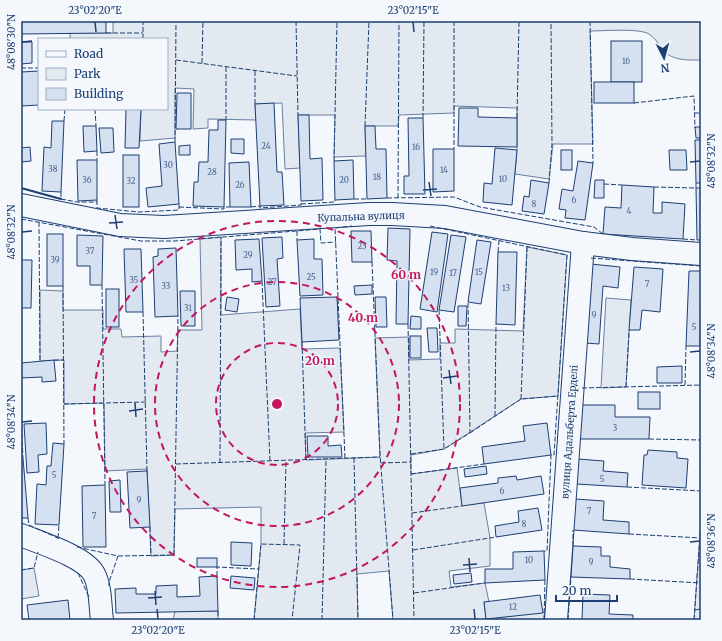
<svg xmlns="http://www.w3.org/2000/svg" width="722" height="641" font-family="Merriweather,serif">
<rect width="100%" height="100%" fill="#f4f7fb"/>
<g fill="#e3e9f0" stroke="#687fa3">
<path d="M113,21H701V60C686,60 671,61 661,48C658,43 654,37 649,34C639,28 604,31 590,31L593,144H553L549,179L515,174L517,150V108L454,106V113L399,115L398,126H365L366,156L334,157L335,115H298L300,168L285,169L282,103L255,104L256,120L208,119V128L193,129L194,89L175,88V138L140,141L141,109H167V39H70V33H113Z"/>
<polygon points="221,237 221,315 300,309 302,349 340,348 344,432 305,433 306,460 380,457 375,338 409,337 409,360 440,359 440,343 455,343 455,329 523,331 527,247 567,255 558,396 521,399 444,449 411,455 411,474 457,468 462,505 484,503 490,538 490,566 449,571 451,587 485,583 489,602 484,602 486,619 545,612 544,620 393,620 389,571 357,574 358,620 254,620 261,544 261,507 175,509 174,555 151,556 147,469 105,471 104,403 64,404 64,360 40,361 40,290 63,291 63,310 103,310 103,329 121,329 122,337 161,336 161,352 177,351 178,330 202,330 200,239"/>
<polygon points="606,298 631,300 626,387 601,388"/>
<polygon points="701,521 701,620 694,620"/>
<polygon points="34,568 39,596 21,599 21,570"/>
<polygon points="175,611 218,611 218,620 173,620"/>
</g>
<g fill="#d5e0f0" stroke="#1d3f73">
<polygon points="21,21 106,21 106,33 21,34"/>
<rect x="611" y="41" width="31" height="41"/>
<polygon points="21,42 32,42 32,63 21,64"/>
<polygon points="39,71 39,105 21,106 21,72"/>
<rect x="594" y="82" width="40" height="21"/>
<polygon points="177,93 191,93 191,129 176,129"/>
<polygon points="274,103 277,172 282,172 284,205 260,206 255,104"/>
<polygon points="459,108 478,108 478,117 517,118 517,147 458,146"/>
<polygon points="126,109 141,109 139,148 125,148"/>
<polygon points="298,115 309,115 310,159 322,158 323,200 301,201"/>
<polygon points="408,118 423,118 425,194 404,194 404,176 409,176"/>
<polygon points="218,120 226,120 224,207 193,206 194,182 198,182 199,162 208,162 209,130 218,130"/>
<polygon points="52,121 64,121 61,192 42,191 44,147 51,148"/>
<polygon points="83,126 96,126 97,151 84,152"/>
<polygon points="365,126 375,126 376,149 386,149 387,198 367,199"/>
<polygon points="695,127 701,127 701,138 696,138"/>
<polygon points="99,128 113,128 114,152 101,153"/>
<polygon points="231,139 244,139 244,154 231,153"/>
<polygon points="695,140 701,140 701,183 696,183"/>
<polygon points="175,142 179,204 148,207 146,188 162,186 159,144"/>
<polygon points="190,145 190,155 179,155 179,146"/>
<polygon points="30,147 31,161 21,162 21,148"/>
<polygon points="495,148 517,150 512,205 483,202 484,183 492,184"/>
<polygon points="433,149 454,149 454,191 433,192"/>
<rect x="561" y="150" width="11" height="20"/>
<polygon points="669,150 686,150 687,170 670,170"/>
<rect x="123" y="155" width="16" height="52"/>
<polygon points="77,160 97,160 97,200 78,201"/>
<polygon points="353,160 354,199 335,200 334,161"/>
<polygon points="578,161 593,163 585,220 565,218 566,210 559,209 562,189 573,191"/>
<polygon points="249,162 251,207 230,207 229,163"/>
<polygon points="531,180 549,183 544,214 522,211 524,196 529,197"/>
<polygon points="595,180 604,180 604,198 594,198"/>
<polygon points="622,185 654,187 653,213 662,213 662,202 685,204 683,239 603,234 605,207 621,208"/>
<polygon points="696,188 701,188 701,240 697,240"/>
<polygon points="388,228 410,229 408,324 396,324 397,261 387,260"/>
<polygon points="351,231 371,231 372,262 352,262"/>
<polygon points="432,232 448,234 437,312 420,309"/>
<rect x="47" y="234" width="16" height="52"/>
<polygon points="77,235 103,236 102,285 90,285 90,266 77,266"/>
<polygon points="451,235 466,237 454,312 439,310"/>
<polygon points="282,237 283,258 277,259 280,306 266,307 262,238"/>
<polygon points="259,239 262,281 252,282 252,269 236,270 235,240"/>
<polygon points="314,239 314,259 322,259 323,295 300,296 297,240"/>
<polygon points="477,240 491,242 481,304 468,302"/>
<polygon points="176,248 178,316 155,317 153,257 158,256 158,249"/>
<polygon points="124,249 141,249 143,312 126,312"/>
<polygon points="498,252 517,252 515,325 496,324"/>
<polygon points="21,260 32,260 31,308 21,308"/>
<polygon points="591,264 620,267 618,288 603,286 599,344 585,343"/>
<polygon points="634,267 663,269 660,312 642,310 640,330 629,330"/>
<polygon points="689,271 701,271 700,346 686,346"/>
<polygon points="372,285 372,294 355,295 354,286"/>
<rect x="106" y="289" width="13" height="38"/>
<polygon points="180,291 195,291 195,326 181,326"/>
<polygon points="227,297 239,299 237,312 225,310"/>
<polygon points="337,297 339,340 302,342 300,298"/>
<polygon points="375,297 386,297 387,327 376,327"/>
<polygon points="458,306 467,306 466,326 458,326"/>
<polygon points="411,316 421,317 421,329 410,329"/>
<polygon points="427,328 437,328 438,352 429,352"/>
<rect x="410" y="336" width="11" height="22"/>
<polygon points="54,360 56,381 42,382 42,377 21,378 21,363"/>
<polygon points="682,366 682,383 657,383 657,367"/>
<rect x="638" y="392" width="22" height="17"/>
<polygon points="581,405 615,405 615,417 650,417 649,439 579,439"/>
<polygon points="46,423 47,454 38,455 39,472 27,473 24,424"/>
<polygon points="547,423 551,455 484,464 482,447 525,441 523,426"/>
<polygon points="307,436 328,436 328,446 341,445 342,457 308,457"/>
<polygon points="53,443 64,444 59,525 35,524 37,484 46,485 47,466 51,466"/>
<polygon points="648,450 677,452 677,458 688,459 686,488 642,485 644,455 647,455"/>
<polygon points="21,458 23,458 28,518 21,518"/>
<polygon points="578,459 604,461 603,471 628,473 627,487 576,484"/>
<polygon points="486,466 487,474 465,477 464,469"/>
<polygon points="147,471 150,527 130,528 127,472"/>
<polygon points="516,476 517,480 541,476 544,494 462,506 460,488 498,483 498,478"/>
<polygon points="120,480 121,512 110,512 109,481"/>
<polygon points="105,485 106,547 83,547 82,486"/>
<polygon points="575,499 604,501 603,520 629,522 629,534 573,530"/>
<polygon points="538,508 542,530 496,537 495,526 519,522 518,511"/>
<polygon points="231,542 252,543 251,566 231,565"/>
<polygon points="573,546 601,547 601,556 610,556 610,567 630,569 630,579 571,577"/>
<polygon points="544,551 545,580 485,583 485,569 513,569 513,552"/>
<rect x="197" y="558" width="20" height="9"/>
<polygon points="471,573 472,582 454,584 453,575"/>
<polygon points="217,576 218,611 116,613 115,589 136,588 136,594 156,594 156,586 177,585 177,597 200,596 199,577"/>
<polygon points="231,576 255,578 254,590 230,588"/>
<polygon points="583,594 610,595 609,614 633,615 633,620 582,620"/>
<polygon points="540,595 543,613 486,619 484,602"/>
<polygon points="68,600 70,620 29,620 27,605"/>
</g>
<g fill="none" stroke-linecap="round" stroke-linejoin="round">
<defs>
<g id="minor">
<polyline points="21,205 120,225 164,227 369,214 392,214 445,217 583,243 632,249 701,254"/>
<path d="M21,535C40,543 84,556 94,574C101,587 100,606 102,620"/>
<polyline points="556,620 583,243"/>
</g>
</defs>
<use href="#minor" stroke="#1d3f73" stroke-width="24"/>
<use href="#minor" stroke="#f4f7fb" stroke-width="22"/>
<g stroke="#1d3f73" stroke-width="1" stroke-dasharray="5 2" stroke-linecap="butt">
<polyline points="296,21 298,115"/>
<polyline points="454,21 454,149"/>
<polyline points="590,21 593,163"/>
<polyline points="106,33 143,33"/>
<polyline points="143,39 143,21"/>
<polyline points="176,60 297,76"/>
<polyline points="202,63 203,21"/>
<polyline points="226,67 226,120"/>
<polyline points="21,68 39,68"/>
<polyline points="255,71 255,104"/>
<polyline points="634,103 694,96 695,128"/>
<polyline points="95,109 96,126"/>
<polyline points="694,113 701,113"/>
<polyline points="423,118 424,21"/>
<polyline points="517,118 519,21"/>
<polyline points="64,121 65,109"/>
<polyline points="365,126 369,21"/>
<polyline points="175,142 176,21"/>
<polyline points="97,151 97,160"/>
<polyline points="334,161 337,21"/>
<polyline points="549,183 552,144 551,21"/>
<polyline points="604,184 622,185"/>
<polyline points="654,187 696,188 696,183"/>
<polyline points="61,192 61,199 77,202 97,202"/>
<polyline points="387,198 454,197 480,207 594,227 603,234"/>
<polyline points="398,198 399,21"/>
<polyline points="354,199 367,199"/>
<polyline points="97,200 97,208 139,212 179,210 179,204"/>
<polyline points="301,204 335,202 335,200"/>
<polyline points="179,207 224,209 224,207 230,207"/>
<polyline points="251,207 260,206 260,208 301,205 301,201"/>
<polyline points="21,219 141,241 175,241 320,229 321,243 336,242"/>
<polyline points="39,222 40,361"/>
<polyline points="430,226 567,255 554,455 551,455 547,551 544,551"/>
<polyline points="297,231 297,240"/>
<polyline points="683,239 697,240"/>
<polyline points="498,252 499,241"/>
<polyline points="591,258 701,266"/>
<polyline points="372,262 380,455 393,620"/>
<polyline points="262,281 270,461"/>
<polyline points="102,285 105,485"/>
<polyline points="63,286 64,444"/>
<polyline points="439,310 444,449"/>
<polyline points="143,312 147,471"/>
<polyline points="408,324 414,620"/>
<polyline points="302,342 306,460"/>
<polyline points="54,360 64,360"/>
<polyline points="685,385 686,346"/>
<polyline points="626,387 629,330"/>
<polyline points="582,388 701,385"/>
<polyline points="521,399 527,247"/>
<polyline points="64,404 146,402"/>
<polyline points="21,413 23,458"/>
<polyline points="495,416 496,324"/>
<polyline points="470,433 521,399 558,396"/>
<polyline points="649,439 701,440"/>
<polyline points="411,454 444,449 470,433 468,302"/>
<polyline points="345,458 335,228 352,226"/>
<polyline points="354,458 358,620"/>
<polyline points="220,463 221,237"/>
<polyline points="381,463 411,462"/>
<polyline points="176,464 380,457"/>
<polyline points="411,474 484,464"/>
<polyline points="627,487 701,491"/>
<polyline points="412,513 462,506"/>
<polyline points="28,518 29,525 60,539"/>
<polyline points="150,527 151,556"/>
<polyline points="629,534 701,538"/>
<polyline points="58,538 59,525"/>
<polyline points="284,544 286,461"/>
<polyline points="573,546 573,530"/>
<polyline points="77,547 118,556 109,582 109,586"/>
<polyline points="413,550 496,537"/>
<polyline points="118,556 174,555 178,316"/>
<polyline points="21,570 34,568 38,552"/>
<polyline points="78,573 89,597"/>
<polyline points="217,576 217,567 258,569"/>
<polyline points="630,579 701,583"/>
<polyline points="414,593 485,583"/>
<polyline points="695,610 701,609"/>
<polyline points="218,611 218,620"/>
<polyline points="254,620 261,544 300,545 292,620"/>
<polyline points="322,620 326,459"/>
<polyline points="480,620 486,619"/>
<polyline points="544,620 545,580"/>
<polyline points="568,620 571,577"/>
<polyline points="694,620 701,521"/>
</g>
<polyline stroke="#1d3f73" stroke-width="2" points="21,188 61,199"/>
</g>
<path fill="none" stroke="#1d3f73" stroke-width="1.5" d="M95,22L96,32M413,22L414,32M22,42L32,41M690,162L700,161M429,182L431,196M423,190L437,189M115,215L117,229M109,223L123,222M22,232L32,231M690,352L700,351M449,370L451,384M443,378L457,376M135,403L136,417M129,411L143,409M22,422L32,421M690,542L700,541M469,558L470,572M463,565L477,564M155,591L156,605M148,598L162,597M157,609L158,619M474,609L475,619"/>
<g fill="none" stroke="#c2185b" stroke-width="2" stroke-dasharray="7 5">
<circle cx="277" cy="404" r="61"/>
<circle cx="277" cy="404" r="122"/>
<circle cx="277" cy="404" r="183"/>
</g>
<g text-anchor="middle" stroke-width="3" stroke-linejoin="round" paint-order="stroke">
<g font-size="8" fill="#4b6792">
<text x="626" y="64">16</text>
<text x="266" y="149">24</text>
<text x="416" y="150">16</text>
<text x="168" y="168">30</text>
<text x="53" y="172">38</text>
<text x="444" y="173">14</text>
<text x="212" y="175">28</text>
<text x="377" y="180">18</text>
<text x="503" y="182">10</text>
<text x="87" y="183">36</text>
<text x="344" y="183">20</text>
<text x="131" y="184">32</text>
<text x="240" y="188">26</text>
<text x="574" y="203">6</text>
<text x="534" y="207">8</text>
<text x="629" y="214">4</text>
<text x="362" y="249">23</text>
<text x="90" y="254">37</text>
<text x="248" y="258">29</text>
<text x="55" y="263">39</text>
<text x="434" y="275">19</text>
<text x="479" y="275">15</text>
<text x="453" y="276">17</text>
<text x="311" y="280">25</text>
<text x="134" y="283">35</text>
<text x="272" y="285">27</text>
<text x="647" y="287">7</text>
<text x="166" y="289">33</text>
<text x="506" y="291">13</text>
<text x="188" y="311">31</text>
<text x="594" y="318">9</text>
<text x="694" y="330">5</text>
<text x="615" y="431">3</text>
<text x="54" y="478">5</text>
<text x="602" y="482">5</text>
<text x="502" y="494">6</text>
<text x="139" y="503">9</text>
<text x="589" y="514">7</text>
<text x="94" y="519">7</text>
<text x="524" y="527">8</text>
<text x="529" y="563">10</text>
<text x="591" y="565">9</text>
<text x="513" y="610">12</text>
</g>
<g font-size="10" fill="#1d3f73" stroke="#f4f7fb">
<text transform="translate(361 216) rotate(-2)" y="4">Купальна вулиця</text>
<text transform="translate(569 432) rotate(-86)" y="4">вулиця Адальберта Ерделі</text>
</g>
</g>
<circle cx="277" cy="404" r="6" fill="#c2185b" stroke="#f4f7fb" stroke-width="2"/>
<g font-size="12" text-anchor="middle" font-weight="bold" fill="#c2185b" stroke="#f4f7fb" stroke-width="3" stroke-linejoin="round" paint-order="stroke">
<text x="406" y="279">60 m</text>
<text x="363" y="322">40 m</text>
<text x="320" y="365">20 m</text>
</g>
<rect width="722" height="641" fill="none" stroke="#f4f7fb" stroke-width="44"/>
<rect x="38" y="38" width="130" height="72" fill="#f4f7fb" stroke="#9eadc5"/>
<rect x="46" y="51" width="20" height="6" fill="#f4f7fb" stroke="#9eadc5"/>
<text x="74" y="58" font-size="12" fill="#1d3f73">Road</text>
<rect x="46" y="68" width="20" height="12" fill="#e3e9f0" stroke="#9eadc5"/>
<text x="74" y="78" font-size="12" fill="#1d3f73">Park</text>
<rect x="46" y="88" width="20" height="12" fill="#d5e0f0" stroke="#9eadc5"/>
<text x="74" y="98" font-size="12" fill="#1d3f73">Building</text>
<g transform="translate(664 58) rotate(174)" stroke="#f4f7fb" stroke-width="3" paint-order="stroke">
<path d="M0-3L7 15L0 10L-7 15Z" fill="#1d3f73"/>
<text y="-6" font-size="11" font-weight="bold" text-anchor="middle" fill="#1d3f73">N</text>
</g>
<path d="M556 595v6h61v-6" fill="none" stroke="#1d3f73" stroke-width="2"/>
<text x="562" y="595" font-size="12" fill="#1d3f73" stroke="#f4f7fb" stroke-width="3" paint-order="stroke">20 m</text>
<rect x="22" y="22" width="678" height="597" fill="none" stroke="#1d3f73" stroke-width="1.5"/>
<g font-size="10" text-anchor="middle" fill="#1d3f73">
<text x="95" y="14">23°02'20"E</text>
<text x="413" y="14">23°02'15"E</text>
<text transform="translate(11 42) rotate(-90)" y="4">48°08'30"N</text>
<text transform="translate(711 161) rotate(-90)" y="4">48°08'32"N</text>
<text transform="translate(11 232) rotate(-90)" y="4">48°08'32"N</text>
<text transform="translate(711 351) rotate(-90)" y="4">48°08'34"N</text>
<text transform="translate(11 422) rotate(-90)" y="4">48°08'34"N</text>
<text transform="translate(711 541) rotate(-90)" y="4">48°08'36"N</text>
<text x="158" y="634">23°02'20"E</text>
<text x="475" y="634">23°02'15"E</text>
</g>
</svg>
